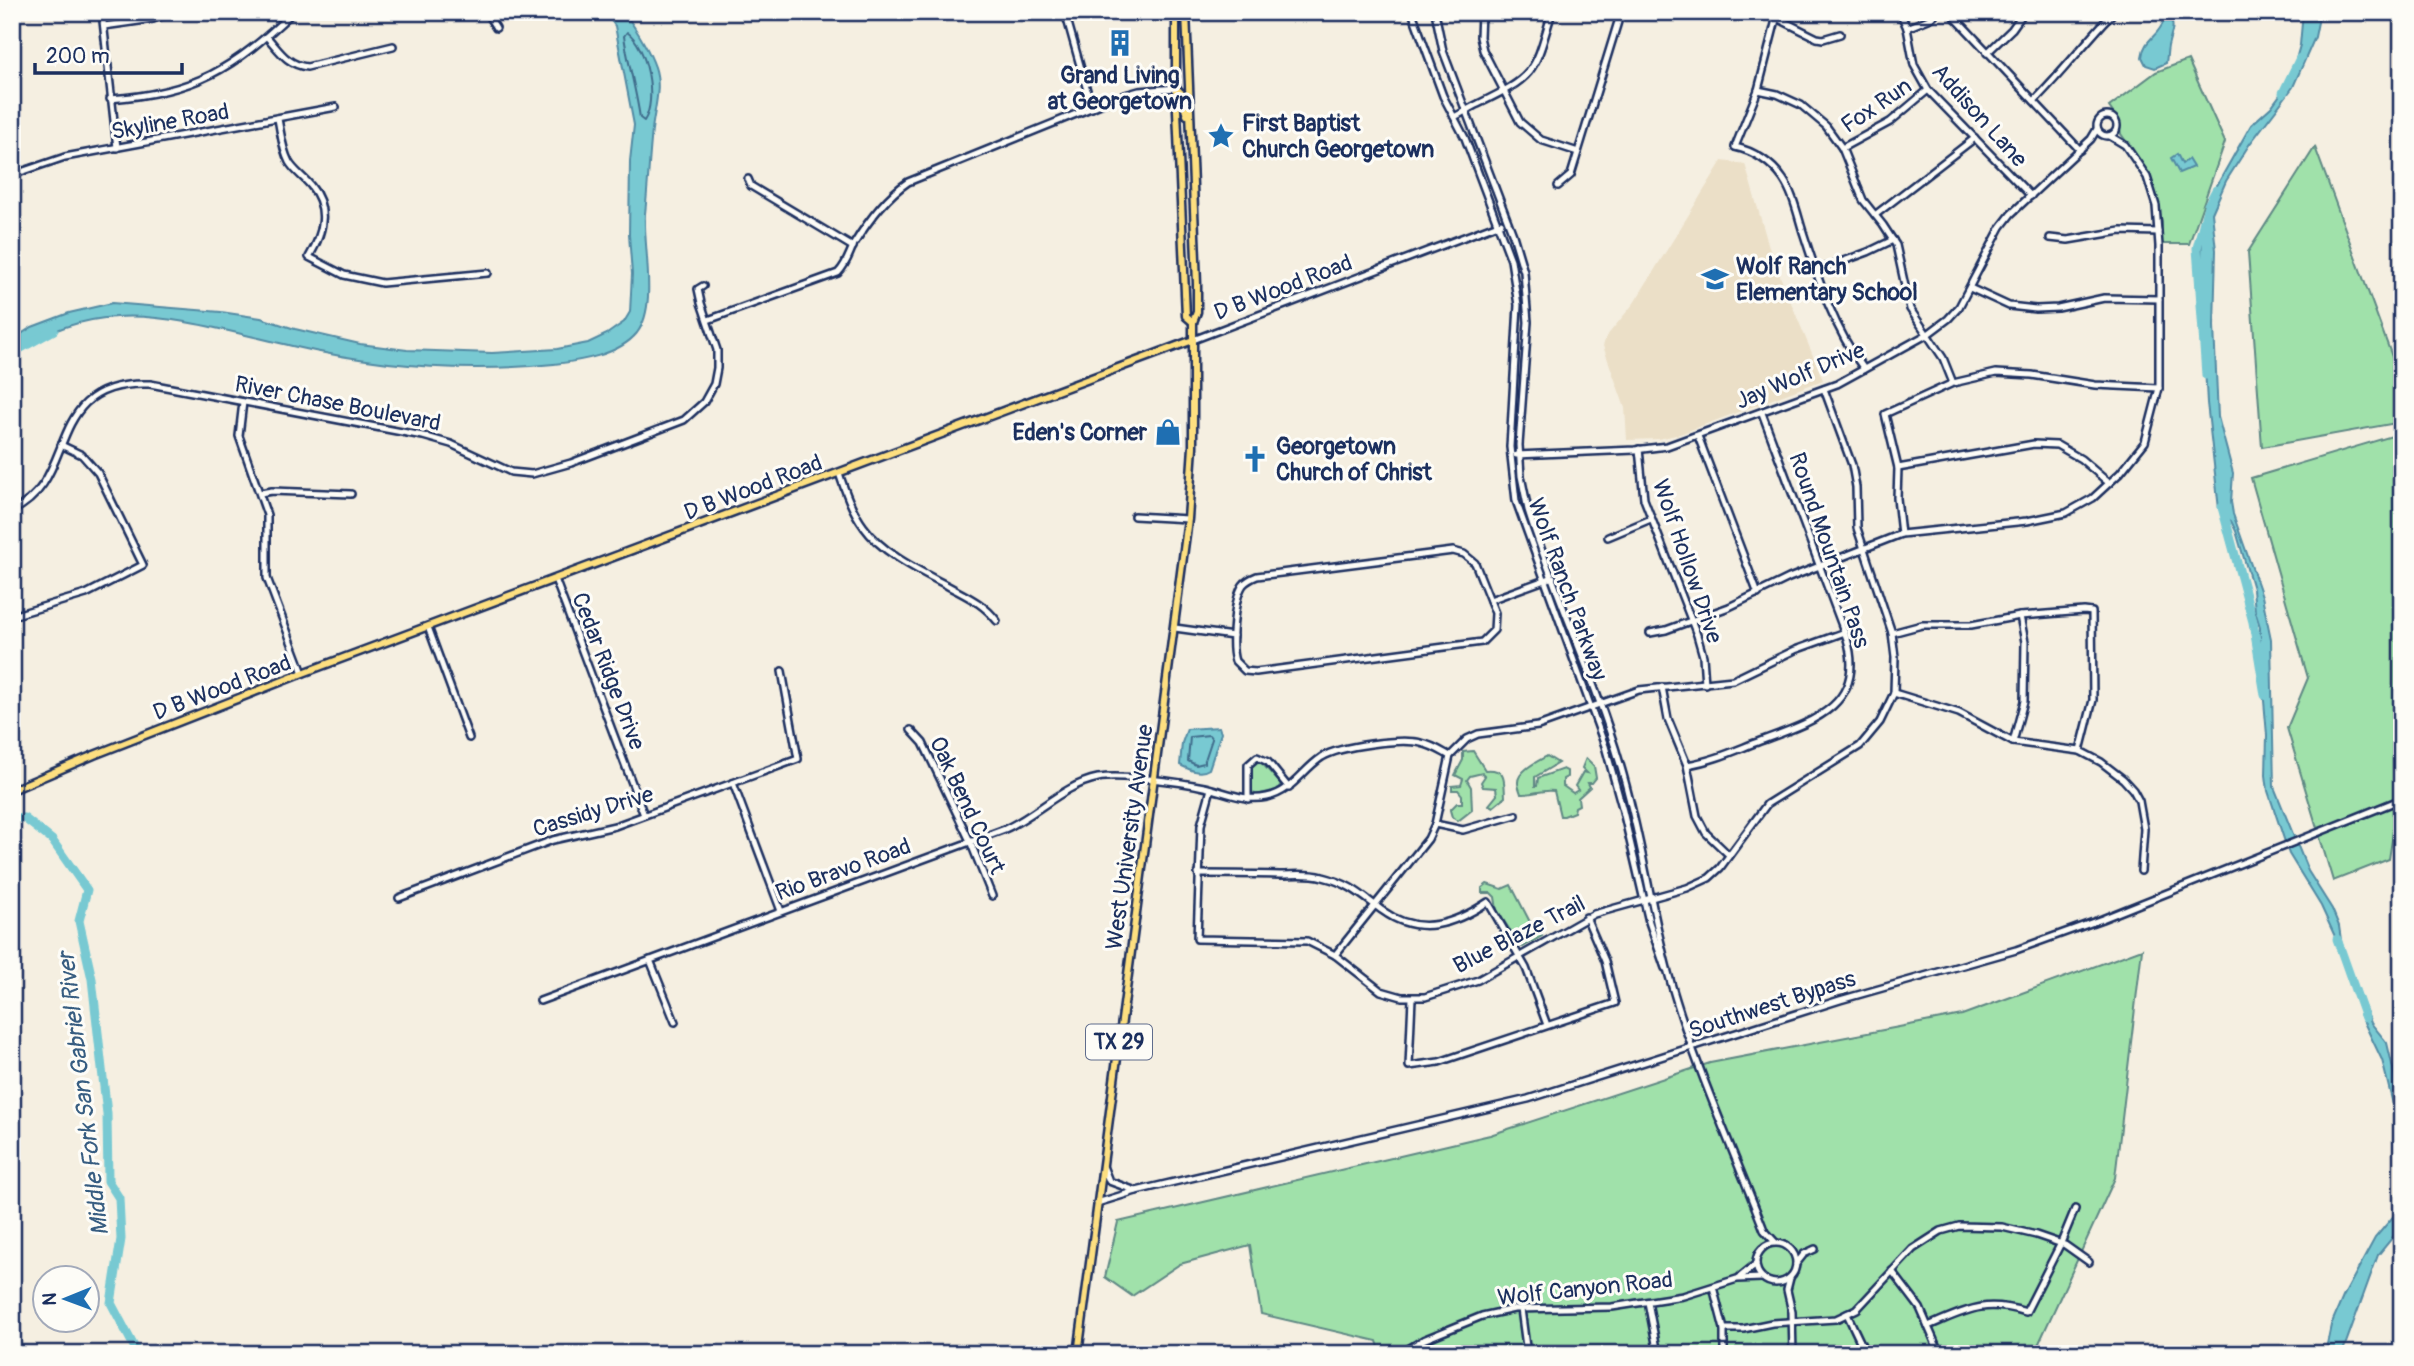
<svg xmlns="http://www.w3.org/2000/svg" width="2414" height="1366" font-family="Pangolin,sans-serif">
<rect width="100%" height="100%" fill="#f5efe1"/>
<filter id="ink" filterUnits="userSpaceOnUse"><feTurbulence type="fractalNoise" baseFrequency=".0143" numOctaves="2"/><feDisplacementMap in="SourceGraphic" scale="14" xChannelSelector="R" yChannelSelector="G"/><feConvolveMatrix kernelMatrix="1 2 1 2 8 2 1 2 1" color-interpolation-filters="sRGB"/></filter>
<g filter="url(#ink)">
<polygon fill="#ebdfc7" points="1722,161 1745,164 1771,254 1823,380 1680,434 1659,439 1627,440 1625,408 1603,346 1606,337 1634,303"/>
<g fill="#a0e1aa" stroke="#5e8884" stroke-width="2">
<polygon points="2188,60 2225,142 2189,244 2162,244 2162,222 2153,185 2147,171 2121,134 2118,120 2109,107 2156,72"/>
<polygon points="2315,147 2402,384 2402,422 2262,447 2248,252"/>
<polygon points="2402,433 2402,777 2389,859 2333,881 2287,728 2308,678 2251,478"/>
<path d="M1473,751L1485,770C1507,768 1504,781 1505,797L1493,807L1489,805L1497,795L1496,788L1483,787L1481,782L1485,776L1482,773L1470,776L1467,780L1471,787L1472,810L1458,821L1452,817L1450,810L1457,803H1462V795L1458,790H1452V786L1461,785L1463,779L1455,775L1463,760V752Z"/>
<path d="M1547,756L1558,763L1535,777V786H1537L1538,778L1563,769L1567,771V777L1563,779V786L1573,793L1578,790L1575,786L1583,772L1587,773L1582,768L1586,758L1594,766L1596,778L1592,783H1588L1590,787L1578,798L1579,805L1575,807L1574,812L1564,816H1560L1554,791C1542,789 1533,795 1521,794C1520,790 1518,787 1518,783C1517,771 1538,761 1547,756Z"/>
<polygon points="1259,760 1281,784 1277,790 1256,795 1251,791 1251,766 1254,761"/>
<polygon points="1487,884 1502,889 1511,885 1531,924 1540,928 1542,936 1523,947 1520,946 1497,910 1495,897 1491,893 1482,893 1482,888"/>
<polygon points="2142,949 2115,1178 2034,1354 1381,1354 1377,1341 1261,1314 1250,1245 1180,1264 1132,1296 1105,1277 1118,1222 1490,1135 1710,1063 1962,1015"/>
</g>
<g fill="#78c9d2" stroke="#538ba4" stroke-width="2">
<path d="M605,12H624C636,29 648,47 655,67C662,87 654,110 652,130C649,158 648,186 645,214C643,247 658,306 637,333C619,355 580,361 554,364C468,373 377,366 292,346C239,334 170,313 116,317C79,319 43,333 12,353V340L32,327L69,313L112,303L221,312L261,318L295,329L360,344L407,350L492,353L557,349L588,343L607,334L624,322L630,312L632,274L629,235L630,161L634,125L615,26Z"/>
<path d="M2159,12H2168C2176,30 2172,28 2168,46C2167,51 2167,57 2166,63L2155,68L2146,65L2142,57C2144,38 2159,37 2164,20Z"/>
<polygon points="2303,12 2320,12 2315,37 2293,87 2249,145 2226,181 2212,213 2216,250 2214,326 2218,417 2233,473 2231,502 2233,514 2262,596 2271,639 2274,787 2308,871 2332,909 2339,926 2343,954 2321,906 2289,854 2268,791 2266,775 2267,735 2260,655 2260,627 2255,611 2253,589 2236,531 2231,521 2223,516 2219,509 2207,403 2200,278 2203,219 2216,187 2251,125 2271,107 2290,81 2300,45"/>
<polygon points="2177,154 2182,164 2188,159 2193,167 2179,173 2171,158"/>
<path d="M1219,727L1221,733L1209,769C1200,775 1190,770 1180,765L1182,743L1187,729Z"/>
<polygon points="2364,1006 2371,1023 2387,1043 2392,1064 2402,1109 2402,1140 2382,1060 2360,1014"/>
<polygon points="2402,1206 2402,1226 2378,1255 2342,1354 2325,1354 2331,1325 2343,1297 2375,1238"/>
</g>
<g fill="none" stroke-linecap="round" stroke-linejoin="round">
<g stroke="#406d8c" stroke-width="2">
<path d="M627,32C647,46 658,100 644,121L640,118C636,90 628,63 624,36Z"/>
<polygon points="1209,735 1212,739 1204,763 1196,765 1188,761 1190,737"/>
</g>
<g stroke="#78c9d2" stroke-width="9">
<polyline points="2283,93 2300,58"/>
<polyline points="12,353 54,330"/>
<polyline points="2206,375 2197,248 2208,205 2216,190"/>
<polyline points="2222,507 2253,622 2265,695"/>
<polyline points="12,818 24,818 52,840 87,890 79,921 92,979 107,1114 108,1181 119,1198 121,1239 111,1303 138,1354"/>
<polyline points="2337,939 2365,1018"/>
</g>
<defs>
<g id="minor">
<polyline points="102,12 117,148"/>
<polyline points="486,12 496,28"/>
<polyline points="1065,12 1092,108"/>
<polyline points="1412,12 1443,96 1465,138 1511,260 1518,305 1510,447 1516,501 1605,746 1623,811 1649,922 1665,968"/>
<path d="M1435,12L1443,51L1513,235L1524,272L1528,322L1519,445L1521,476L1528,510C1555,596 1595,678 1620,764C1641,834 1650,906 1669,976C1693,1062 1732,1147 1764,1230L1775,1242"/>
<polyline points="1481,12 1480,37 1483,50 1520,122 1541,140 1578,152"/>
<path d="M1778,12L1758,90L1735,147C1754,151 1772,163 1783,179C1794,195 1798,217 1804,235C1819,282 1834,329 1864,369"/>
<polyline points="1900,12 1907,28 1914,65 1928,90 2031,196"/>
<polyline points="1950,12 2080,150"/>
<polyline points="1775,17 1817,38 1823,39 1840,34"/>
<polyline points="104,26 153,19 173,12"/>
<polyline points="1907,28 1931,18 1937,12"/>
<path d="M267,37C279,50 287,65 307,67L393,46"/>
<polyline points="1987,53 2012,29 2024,12"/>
<polyline points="1758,90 1777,94 1801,105 1826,126 1842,148 1863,200 1883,225 1896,245 1910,309 1943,358 1953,383"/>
<path d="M110,99C195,93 233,69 293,12"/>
<path d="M2034,101C2062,73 2086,41 2114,12"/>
<circle cx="2107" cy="126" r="10"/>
<path d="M1454,117C1463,113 1469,108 1478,104C1536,76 1534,73 1552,12"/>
<path d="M278,119C281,133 282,149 289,162C294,171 304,177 311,186C330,209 323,234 309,257L344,275L382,283L488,273"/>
<polyline points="1842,148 1890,122 1928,90"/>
<polyline points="12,175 65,157 336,107"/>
<polyline points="748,179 751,186 853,247"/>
<polyline points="1558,186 1571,175 1621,12"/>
<polyline points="1875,215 1975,138"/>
<polyline points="2050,238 2068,240 2121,231 2158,232"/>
<polyline points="1816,271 1868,252 1893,240"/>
<polyline points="1970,288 2009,306 2036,309 2058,308 2104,298 2159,299"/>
<path d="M708,320L838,273C847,264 849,254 854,244C868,221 886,197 908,182L1118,97L1139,91L1176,88"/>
<polyline points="1193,340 1501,223"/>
<polyline points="243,402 239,436 267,515 267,578 303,673"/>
<polyline points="1698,436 1758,594"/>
<polyline points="1639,449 1644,499 1697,635 1703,656 1705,684"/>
<polyline points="1516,455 1635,450 1667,446 1837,384 1928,334 1948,319 1959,307 2001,227 2011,214 2091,139 2097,129"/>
<polyline points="1898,468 2034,444 2057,445 2081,459 2109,483"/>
<path d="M839,473C845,491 852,511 864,527C883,554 920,571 948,586C968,597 983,603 997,621"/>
<polyline points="260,493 272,491 351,494"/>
<path d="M12,511C81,479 41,380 150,384L423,436L451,444L511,472L532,474L571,463L684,420L704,402L714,384L717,368V350L701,303L698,289L703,286"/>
<polyline points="1134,516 1188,519"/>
<polyline points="1901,534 1897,498 1898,468 1885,414 1953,383 1996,373 2032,375 2095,385 2159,388"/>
<polyline points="1608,537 1651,519"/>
<path d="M1453,551L1464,554L1475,563L1495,613L1494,630L1482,642L1256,672L1245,671L1235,661C1230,646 1234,598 1243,585C1247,580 1252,578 1257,576Z"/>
<polyline points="555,579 644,815"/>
<polyline points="1490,600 1553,577"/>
<polyline points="12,616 86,594 143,565 98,473 82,455 61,445"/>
<polyline points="428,627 469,738"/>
<polyline points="1175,628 1233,636"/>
<polyline points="1650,633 1666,630 1729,607 1789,578 1901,534 2027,521 2066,513 2093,498 2120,473 2145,442 2159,388 2159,246 2156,206 2147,177 2125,145 2110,136"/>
<polyline points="1892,633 1922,625 1971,625 2020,616 2084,611 2092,612 2093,700 2080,751"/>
<polyline points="1662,687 1668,719 1687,765 1697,816 1706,833 1729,855"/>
<polyline points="1894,693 1959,713 2013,742 2080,751 2101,762 2123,779 2133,790 2139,801 2144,829 2141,871"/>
<polyline points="911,730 923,743 970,841 992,896"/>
<polyline points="2013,742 2024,701 2025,642 2020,616"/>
<path d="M1687,765C1713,761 1736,750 1760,741C1809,723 1867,707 1847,639L1762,413"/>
<polyline points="733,783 781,911"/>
<polyline points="1211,789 1201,825 1197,939 1307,941 1335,955 1381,991 1402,997 1425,997 1478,980 1594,914 1687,888 1709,878 1720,868 1767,804 1860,746 1880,722 1894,693 1895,657 1892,633 1857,528 1856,487 1852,465 1824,389"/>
<polyline points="1248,799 1248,765 1257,757 1268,762 1289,788"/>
<polyline points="1435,824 1463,830 1516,815"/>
<path d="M1198,874C1225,874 1253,874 1280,875C1294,875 1309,873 1323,877C1351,884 1361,895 1383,911C1419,937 1455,924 1488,902L1526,968L1547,1025"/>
<polyline points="399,898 553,840 615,826 798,759 782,671"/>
<polyline points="1335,955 1428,839 1435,824 1450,756 1467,739 1478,734 1538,726 1639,690 1733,680 1795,650 1845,632"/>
<polyline points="650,960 675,1022"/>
<polyline points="1412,998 1409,1066 1439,1062 1615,1003 1605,961 1586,917"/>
<path d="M540,1001L1005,829C1037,815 1063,785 1098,778C1121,774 1181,782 1204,787C1226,792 1244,802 1267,797C1292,792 1302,770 1322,757C1340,746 1401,738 1421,743C1432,745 1441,751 1450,756"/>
<polyline points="1103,1166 1109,1181 1136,1191"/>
<polyline points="1097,1203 1136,1191 1528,1099 1840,1000 2016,950 2102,919 2402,799"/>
<circle cx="1776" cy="1263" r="20"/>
<polyline points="1796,1264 1804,1254 1815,1249"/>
<polyline points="1892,1271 1920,1308 1940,1354"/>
<polyline points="1740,1277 1756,1264"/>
<polyline points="1790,1278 1787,1290 1792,1312 1793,1354"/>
<polyline points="1713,1287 1724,1329 1724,1354"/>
<polyline points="1648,1302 1658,1354"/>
<polyline points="1521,1309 1527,1354"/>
<polyline points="1847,1314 1866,1354"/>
<path d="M1928,1326C1967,1310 1983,1299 2026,1312L2061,1243L2075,1209"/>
<polyline points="1724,1329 1743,1329 1772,1323 1836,1319 1857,1309 1913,1249 1941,1231 1959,1226 2002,1227 2036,1235 2065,1245 2089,1262"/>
<polyline points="1400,1354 1423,1340 1482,1316 1514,1309 1612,1307 1683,1296 1737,1279 1762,1278"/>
</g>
<g id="major">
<polyline points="1176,12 1176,88 1186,316 1193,322"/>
<polyline points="1176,88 1181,93 1187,115"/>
<polyline points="12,790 94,755 303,673 1193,340"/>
<polyline points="1078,1354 1188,519 1193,447 1193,322 1197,312 1197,284 1186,12"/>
</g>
</defs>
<use href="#minor" stroke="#1b2f5e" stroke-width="10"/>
<use href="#major" stroke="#1b2f5e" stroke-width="11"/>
<use href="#minor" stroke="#fdfcf7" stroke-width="5"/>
<use href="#major" stroke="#fddf80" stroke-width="6"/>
</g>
</g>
<defs>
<symbol id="building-bare" viewBox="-9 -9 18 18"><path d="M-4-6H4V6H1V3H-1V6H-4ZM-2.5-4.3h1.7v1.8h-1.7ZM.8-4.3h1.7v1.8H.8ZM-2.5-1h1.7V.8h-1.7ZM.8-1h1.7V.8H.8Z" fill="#1f6fb2" stroke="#fdfcf7" stroke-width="2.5" paint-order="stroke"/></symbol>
<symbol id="sight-bare" viewBox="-9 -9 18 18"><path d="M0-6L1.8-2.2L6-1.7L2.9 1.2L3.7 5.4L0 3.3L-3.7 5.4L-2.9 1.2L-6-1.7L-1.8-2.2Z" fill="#1f6fb2" stroke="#fdfcf7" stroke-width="2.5" paint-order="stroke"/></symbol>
<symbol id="school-bare" viewBox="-9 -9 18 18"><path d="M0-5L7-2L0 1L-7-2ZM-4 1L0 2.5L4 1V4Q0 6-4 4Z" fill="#1f6fb2" stroke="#fdfcf7" stroke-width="2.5" paint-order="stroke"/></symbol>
<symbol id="shop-bare" viewBox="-9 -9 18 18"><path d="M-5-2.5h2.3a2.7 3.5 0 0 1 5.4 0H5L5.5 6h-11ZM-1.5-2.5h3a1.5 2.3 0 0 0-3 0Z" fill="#1f6fb2" stroke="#fdfcf7" stroke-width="2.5" paint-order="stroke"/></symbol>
<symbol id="church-bare" viewBox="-9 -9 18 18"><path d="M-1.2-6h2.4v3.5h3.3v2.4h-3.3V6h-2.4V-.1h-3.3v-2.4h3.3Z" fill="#1f6fb2" stroke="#fdfcf7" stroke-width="2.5" paint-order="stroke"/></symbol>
</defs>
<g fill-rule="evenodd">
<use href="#building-bare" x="1101" y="24" width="38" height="38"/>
<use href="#sight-bare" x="1202" y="117" width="38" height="38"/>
<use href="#school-bare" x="1696" y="260" width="38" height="38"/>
<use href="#shop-bare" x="1149" y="413" width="38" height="38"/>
<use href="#church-bare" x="1236" y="440" width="38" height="38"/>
</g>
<g text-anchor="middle" stroke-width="6" stroke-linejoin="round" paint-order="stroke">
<rect fill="#fdfcf7" stroke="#5f6c8c" stroke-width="2" x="1086" y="1024.5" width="66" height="35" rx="5"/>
<g font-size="21" font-weight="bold" fill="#1b2f5e">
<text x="1119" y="1049">TX 29</text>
</g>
<g font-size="23" font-weight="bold" fill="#1b2f5e" stroke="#fdfcf7" text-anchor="start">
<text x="1120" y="83" text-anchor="middle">Grand Living<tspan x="1120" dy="26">at Georgetown</tspan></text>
<text x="1242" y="131">First Baptist<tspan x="1242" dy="26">Church Georgetown</tspan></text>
<text x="1736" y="274">Wolf Ranch<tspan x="1736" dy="26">Elementary School</tspan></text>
<text x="1147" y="440" text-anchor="end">Eden's Corner</text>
<text x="1276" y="454">Georgetown<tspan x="1276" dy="26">Church of Christ</tspan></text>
</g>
<g font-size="23" fill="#1b2f5e" stroke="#fdfcf7">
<text transform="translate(1876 105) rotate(-34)" y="8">Fox Run</text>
<text transform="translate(1980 115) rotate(48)" y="8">Addison Lane</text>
<text transform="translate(170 121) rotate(-10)" y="8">Skyline Road</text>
<text transform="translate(1283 287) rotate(-21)" y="8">D B Wood Road</text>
<text transform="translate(1800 375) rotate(-23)" y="8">Jay Wolf Drive</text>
<text transform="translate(338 403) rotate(11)" y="8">River Chase Boulevard</text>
<text transform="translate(753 487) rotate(-21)" y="8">D B Wood Road</text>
<text transform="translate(1830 550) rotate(71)" y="8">Round Mountain Pass</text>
<text transform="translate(1688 561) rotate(71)" y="8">Wolf Hollow Drive</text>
<text transform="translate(1568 589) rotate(70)" y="8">Wolf Ranch Parkway</text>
<text transform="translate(609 671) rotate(69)" y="8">Cedar Ridge Drive</text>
<text transform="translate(222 687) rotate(-21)" y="8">D B Wood Road</text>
<text transform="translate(968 805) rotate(65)" y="8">Oak Bend Court</text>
<text transform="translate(593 811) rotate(-17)" y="8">Cassidy Drive</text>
<text transform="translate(1129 837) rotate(-82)" y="8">West University Avenue</text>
<text transform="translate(843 869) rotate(-20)" y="8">Rio Bravo Road</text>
<text transform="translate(1519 934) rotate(-27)" y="8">Blue Blaze Trail</text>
<text transform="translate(1772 1004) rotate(-18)" y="8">Southwest Bypass</text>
<text transform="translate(1585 1288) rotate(-6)" y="8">Wolf Canyon Road</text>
</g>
<g font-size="24" font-style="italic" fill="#375d81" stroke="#fdfcf7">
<text transform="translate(83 1094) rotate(-97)" y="8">Middle Fork San Gabriel River</text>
</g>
</g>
<rect width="2414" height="1366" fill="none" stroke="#fdfcf7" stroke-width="42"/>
<rect x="21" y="21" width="2372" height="1324" fill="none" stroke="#1b2f5e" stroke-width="2.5" filter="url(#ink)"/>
<g transform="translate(66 1299) rotate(269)"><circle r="33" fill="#fdfcf7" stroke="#a3aaba" stroke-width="2"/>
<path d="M0-5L12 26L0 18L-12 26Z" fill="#1f6fb2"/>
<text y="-10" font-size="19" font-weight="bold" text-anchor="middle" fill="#1b2f5e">N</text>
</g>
<path d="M35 63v10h147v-10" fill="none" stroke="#1b2f5e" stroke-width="3.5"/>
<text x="46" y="63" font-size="21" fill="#1b2f5e" stroke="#fdfcf7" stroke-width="5" paint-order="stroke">200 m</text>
</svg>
